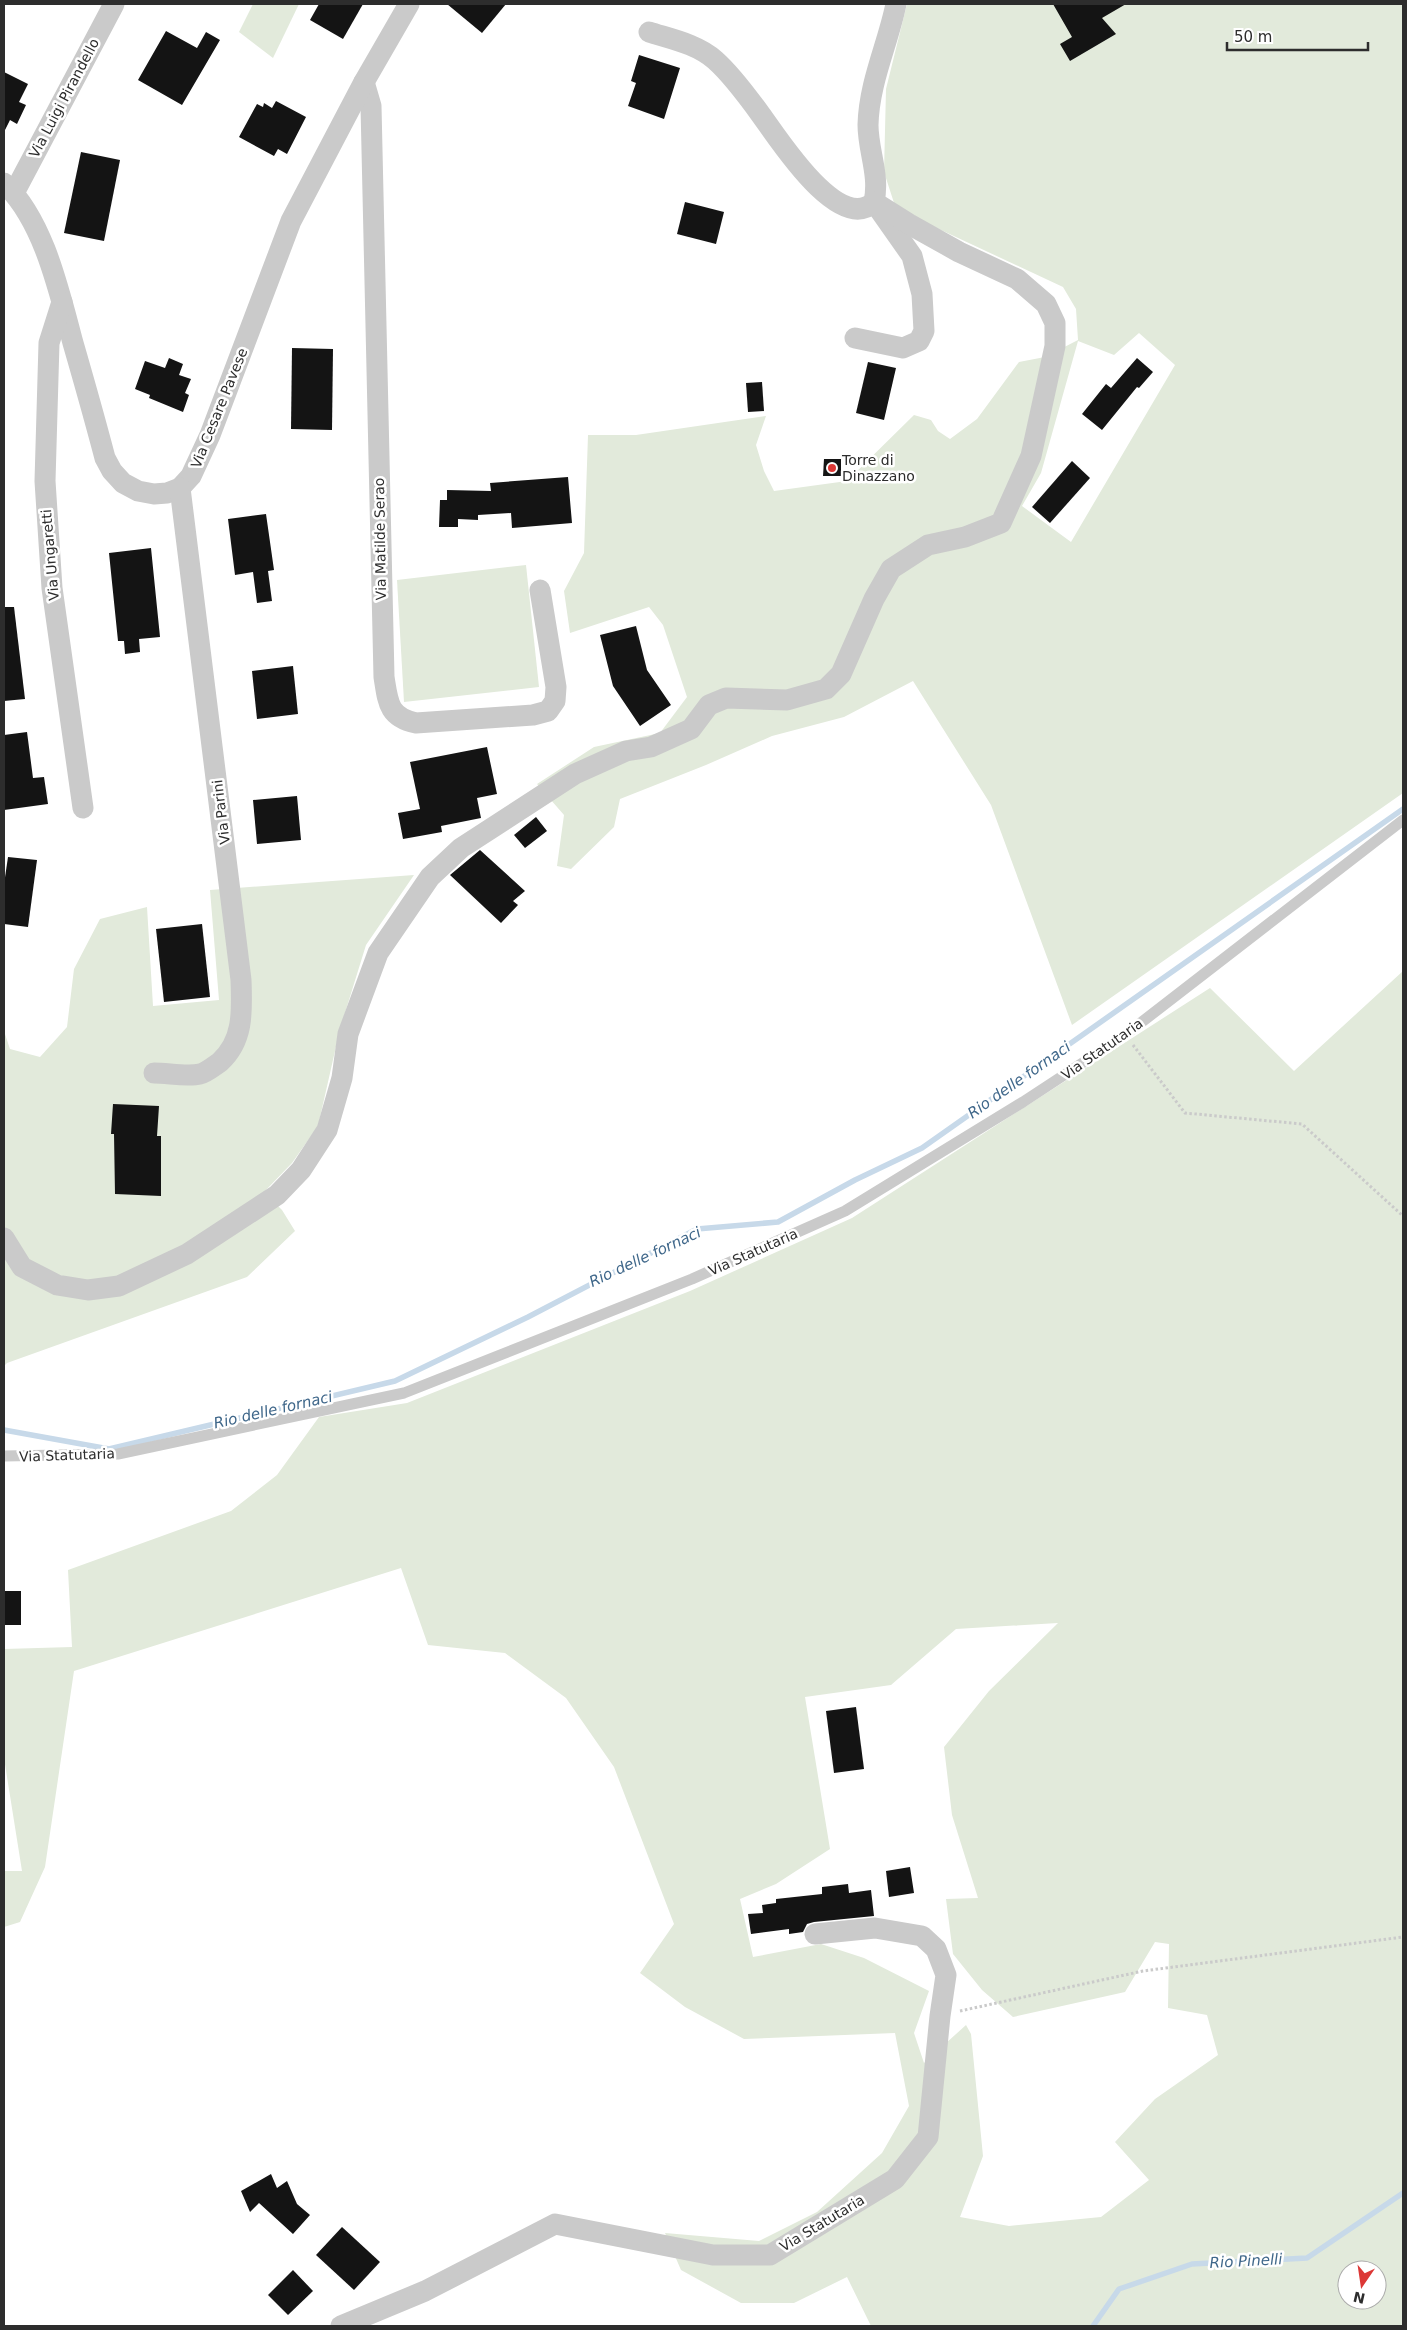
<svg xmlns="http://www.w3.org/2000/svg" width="1407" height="2330" font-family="'DejaVu Sans',sans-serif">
<rect width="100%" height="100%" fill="#fff"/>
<g fill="#e2eadb" fill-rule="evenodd">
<polygon points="253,4 299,4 273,58 239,32"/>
<path d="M907,4H1403V793L1072,1025L991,805L913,681L844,717L772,736L706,765L620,799L614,827L571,869L557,866L564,815L537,784L594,747L660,733L687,697L663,625L649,607L570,633L564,591L584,553L588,435H636L766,416L756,445L764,471L774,491L847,481L914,415L931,420L938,431L950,439L977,419L1019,362L1045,357L1078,340L1076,309L1063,287L896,209L884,172L886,89ZM1139,333L1175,365L1071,542L1022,506L1041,473L1078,341L1114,355Z"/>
<polygon points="526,565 539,687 404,702 397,580"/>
<polygon points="414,875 366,945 340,1029 318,1126 292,1163 264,1192 282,1210 295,1231 247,1277 7,1363 4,1366 4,1031 10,1049 40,1057 67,1027 74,969 100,919 147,907 153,1006 219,1000 210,890"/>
<path d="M1403,971V2326H871L847,2277L794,2303H741L681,2270L665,2233L759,2241L817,2212L882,2153L909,2106L895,2033L744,2039L685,2007L640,1973L674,1924L614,1767L566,1698L505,1653L428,1645L401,1568L74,1671L45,1867L20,1922L4,1927V1871H22L4,1758V1649L72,1647L68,1570L231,1511L277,1475L319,1417L407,1403L690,1291L852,1218L1210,988L1294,1071ZM1058,1623L989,1691L944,1747L952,1815L978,1898L946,1899L953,1954L982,1990L1013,2017L1125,1992L1155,1942L1169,1944L1168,2008L1207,2015L1218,2055L1155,2099L1115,2142L1149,2180L1101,2217L1009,2226L960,2217L983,2156L971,2034L966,2025L924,2063L914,2033L929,1991L864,1958L821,1944L753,1957L740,1899L776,1884L830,1849L805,1697L891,1685L956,1629ZM1347,2270H1377V2300H1347Z"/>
</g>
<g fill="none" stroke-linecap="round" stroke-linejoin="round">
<g stroke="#c7d9e9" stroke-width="5.5">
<polyline points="4,1430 109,1449 395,1381 528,1317 697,1229 778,1222 855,1180 922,1148 1403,809"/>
<polyline points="1093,2326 1119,2289 1192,2264 1307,2258 1403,2193"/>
</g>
</g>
<g fill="#141414">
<polygon points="319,4 363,4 343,39 310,20"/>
<polygon points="447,4 506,4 482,33"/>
<polygon points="1053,4 1126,4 1102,18 1116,34 1070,61 1060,44 1072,37"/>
<polygon points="166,31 197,48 206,32 220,40 182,105 138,80"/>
<polygon points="639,55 680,68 664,119 628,106 636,83 631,81"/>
<polygon points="4,72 28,84 19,102 26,105 17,124 10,120 4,132"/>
<polygon points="276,101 306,117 287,154 278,149 274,156 239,137 257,104 263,107 264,103 272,108"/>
<polygon points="81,152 120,160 104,241 64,233"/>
<polygon points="685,202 724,212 716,244 677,234"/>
<polygon points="292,348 333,349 332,430 291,429"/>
<polygon points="169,358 183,364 179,375 191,379 185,393 189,395 183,412 149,398 150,395 135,389 145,361 165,368"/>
<polygon points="1137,358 1153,372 1139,388 1137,387 1102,430 1082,414 1106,384 1111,388"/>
<polygon points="868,362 896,368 884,420 856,413"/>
<polygon points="762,382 764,411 748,412 746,383"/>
<polygon points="824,459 841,459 841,476 823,476"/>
<polygon points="1072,461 1090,478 1050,523 1032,507"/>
<polygon points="568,477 572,523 512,528 511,513 478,515 478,520 458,519 458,527 439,527 440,500 447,500 447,490 491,491 490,483"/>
<polygon points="266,514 274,570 268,571 272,601 257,603 253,572 235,575 228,519"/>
<polygon points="151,548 160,637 139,639 140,652 125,654 124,641 118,641 109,553"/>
<polygon points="4,607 14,607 25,699 4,701"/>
<polygon points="636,626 647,670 671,705 640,726 613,686 600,635"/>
<polygon points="293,666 298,714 257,719 252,671"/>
<polygon points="27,732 33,778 44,777 48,804 4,810 4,735"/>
<polygon points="487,747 497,794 477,798 481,818 441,826 442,832 403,839 398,813 420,809 410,762"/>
<polygon points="297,796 301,840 257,844 253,800"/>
<polygon points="536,817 547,831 525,848 514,835"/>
<polygon points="480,850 525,891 513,901 518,905 501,923 450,875"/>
<polygon points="8,857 37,860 28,927 4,924 4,884"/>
<polygon points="202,924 210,997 164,1002 156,929"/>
<polygon points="113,1104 159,1106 157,1136 161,1136 161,1196 115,1194 114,1134 111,1134"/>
<rect x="4" y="1591" width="17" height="34"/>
<polygon points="856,1707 864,1769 834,1773 826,1711"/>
<polygon points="910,1867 914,1893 889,1897 886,1871"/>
<polygon points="848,1884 849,1893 871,1890 874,1916 814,1922 807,1924 803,1932 789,1934 789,1929 751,1934 748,1914 763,1913 762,1905 776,1903 776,1899 822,1894 822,1887"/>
<polygon points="271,2174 277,2188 287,2181 297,2204 310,2215 293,2234 259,2203 250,2212 241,2191"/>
<polygon points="342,2227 380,2262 354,2290 316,2255"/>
<polygon points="293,2270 313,2291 288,2315 268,2295"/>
</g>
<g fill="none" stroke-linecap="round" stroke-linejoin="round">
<g stroke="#cacaca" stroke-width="3" stroke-dasharray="2.5 2.5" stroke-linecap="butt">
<polyline points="1133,1045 1185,1113 1302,1124 1403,1216"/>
<polyline points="960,2011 1143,1971 1403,1937"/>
</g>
<polyline stroke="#cacaca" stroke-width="11" points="4,1456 118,1454 404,1393 692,1279 845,1211 1023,1102 1125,1035 1403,820"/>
<g stroke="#cacaca" stroke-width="21">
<path d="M364,82L371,106L384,677C388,702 388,717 416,723L533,715L548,711L555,701L556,687L540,590"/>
<path d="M4,183C44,221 59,291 73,343C84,381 95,420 105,458L112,471L123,483L138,491L154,494L167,493L180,488L191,476L210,435L291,221L364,82L409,4"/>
<polyline points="14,193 114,4"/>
<polyline points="62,302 49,343 45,481 52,588 83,808"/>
<path d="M855,338L903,348L919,341L924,331L922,294L912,256L874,202C880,175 868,151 868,125C869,82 888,44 896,4"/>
<path d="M154,1073C168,1073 187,1077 200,1074C207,1072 214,1066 220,1062C244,1040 242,1011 241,980L180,488"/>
<path d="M4,1238L22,1267L57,1285L88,1290L119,1286L187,1254L277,1195L301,1170L327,1130L342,1078L348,1034L378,953L430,877L461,848L575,774L626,751L651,747L691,729L709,705L726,698L787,700L826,689L841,674L874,599L891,569L928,545L965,537L1001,523L1031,456L1055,346V323L1046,304L1017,279L959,252L909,224L874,202C839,235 778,138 761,115C748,97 732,75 715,60C697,44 671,39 649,32"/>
<polyline points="341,2326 425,2291 555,2224 713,2255 770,2255 895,2179 928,2137 940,2016 946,1975 936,1949 922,1936 875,1928 815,1934"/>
</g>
</g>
<circle fill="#dc3836" stroke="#fff" stroke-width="2" cx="832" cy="468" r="5"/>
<g text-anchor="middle" stroke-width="5" stroke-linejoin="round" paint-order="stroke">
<g font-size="14" fill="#2d2d2d" stroke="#fff">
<text transform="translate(64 98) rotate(-62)" y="5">Via Luigi Pirandello</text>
<text transform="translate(219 408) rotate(-68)" y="5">Via Cesare Pavese</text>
<text transform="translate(380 539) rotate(-91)" y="5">Via Matilde Serao</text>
<text transform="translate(50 555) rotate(-95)" y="5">Via Ungaretti</text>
<text transform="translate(221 812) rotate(-97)" y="5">Via Parini</text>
<text transform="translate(1102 1049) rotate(-35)" y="5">Via Statutaria</text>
<text transform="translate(753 1252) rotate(-24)" y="5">Via Statutaria</text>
<text transform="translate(67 1455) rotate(-2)" y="5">Via Statutaria</text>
<text transform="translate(822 2223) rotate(-31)" y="5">Via Statutaria</text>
</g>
<g font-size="14" fill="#2d2d2d" stroke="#fff" text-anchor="start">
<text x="842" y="465">Torre di<tspan x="842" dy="16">Dinazzano</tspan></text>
</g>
<g font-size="15" font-style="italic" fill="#3f678a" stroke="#fff">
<text transform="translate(1019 1080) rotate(-35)" y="5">Rio delle fornaci</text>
<text transform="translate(645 1257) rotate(-25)" y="5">Rio delle fornaci</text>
<text transform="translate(273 1410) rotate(-13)" y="5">Rio delle fornaci</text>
<text transform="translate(1246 2261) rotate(-3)" y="5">Rio Pinelli</text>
</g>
</g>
<rect width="1407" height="2330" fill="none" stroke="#2d2d2d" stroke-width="10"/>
<g transform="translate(1362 2285) rotate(193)"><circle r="24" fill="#ffffff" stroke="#ababab"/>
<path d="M0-4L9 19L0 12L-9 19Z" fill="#dc3836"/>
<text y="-8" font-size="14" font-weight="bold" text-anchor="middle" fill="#2d2d2d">N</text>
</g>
<path d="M1227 42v8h141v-8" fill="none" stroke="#2d2d2d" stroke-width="2.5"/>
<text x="1234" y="42" font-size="15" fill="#2d2d2d" stroke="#ffffff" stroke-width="4" paint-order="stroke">50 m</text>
</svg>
